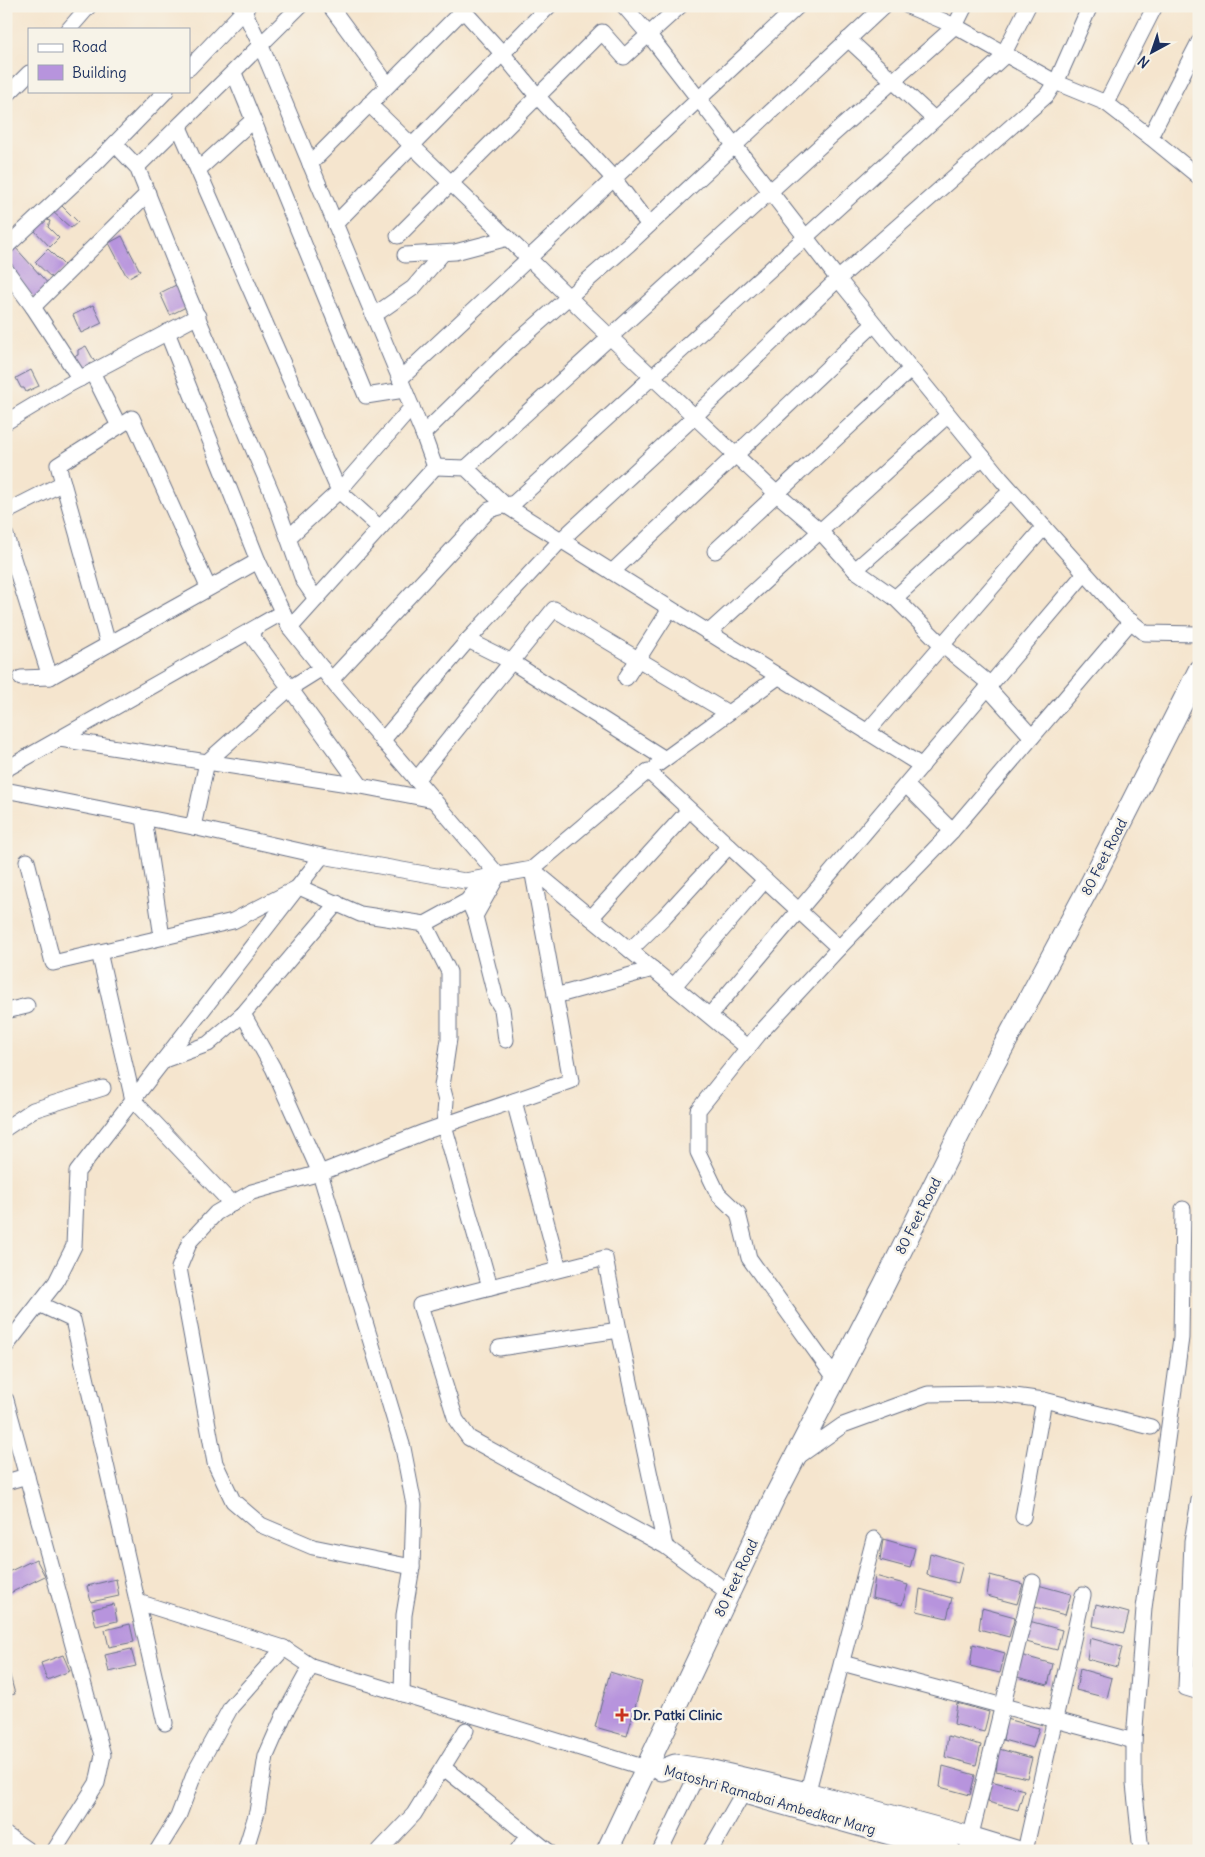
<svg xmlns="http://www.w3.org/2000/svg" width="1205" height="1857" font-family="Delius,sans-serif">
<rect width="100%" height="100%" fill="#f7f3e8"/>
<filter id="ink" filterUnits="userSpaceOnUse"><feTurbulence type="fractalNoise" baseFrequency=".02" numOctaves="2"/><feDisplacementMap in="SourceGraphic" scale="10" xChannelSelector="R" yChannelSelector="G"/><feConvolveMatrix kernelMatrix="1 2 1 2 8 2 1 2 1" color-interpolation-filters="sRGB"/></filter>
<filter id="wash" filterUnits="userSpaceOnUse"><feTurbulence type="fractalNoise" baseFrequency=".0096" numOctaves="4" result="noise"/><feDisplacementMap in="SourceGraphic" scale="20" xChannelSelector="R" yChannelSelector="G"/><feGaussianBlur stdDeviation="1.12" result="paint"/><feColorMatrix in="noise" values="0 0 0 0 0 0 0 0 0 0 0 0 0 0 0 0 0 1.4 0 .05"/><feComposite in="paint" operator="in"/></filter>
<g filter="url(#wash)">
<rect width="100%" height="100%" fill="#f5e5ce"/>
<g id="blocks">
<g fill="#b794dd">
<polygon points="60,204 78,222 71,228 53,212"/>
<polygon points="44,219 50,221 48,227 59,238 50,247 34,230"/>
<polygon points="122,236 140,271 129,277 126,275 109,243"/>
<polygon points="15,247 50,286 35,299 6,262 6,255"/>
<polygon points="48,249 66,267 53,279 35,262"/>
<polygon points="176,285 186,307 170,315 160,293"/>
<polygon points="93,305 102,323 81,333 73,315"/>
<polygon points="86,346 97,366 79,375 71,358 78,355 78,350"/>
<polygon points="31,370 39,386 26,392 24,388 21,388 16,378"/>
<polygon points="883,1539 915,1548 910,1568 880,1560"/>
<polygon points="930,1553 963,1563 958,1583 927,1575"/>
<polygon points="36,1559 45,1576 6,1595 6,1573"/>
<polygon points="990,1575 1023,1584 1017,1604 987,1596"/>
<polygon points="875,1576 908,1585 902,1605 872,1598"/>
<polygon points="116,1579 119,1596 91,1602 87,1586"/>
<polygon points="1038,1585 1071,1594 1065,1615 1035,1607"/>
<polygon points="920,1589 952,1598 947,1618 917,1611"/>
<polygon points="114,1604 117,1621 96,1626 92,1609"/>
<polygon points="1096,1604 1129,1613 1124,1633 1093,1626"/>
<polygon points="982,1608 1015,1617 1009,1637 979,1629"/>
<polygon points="1029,1621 1062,1630 1057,1650 1026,1642"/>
<polygon points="130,1624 134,1642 109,1647 105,1630"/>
<polygon points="1090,1638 1122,1647 1117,1667 1087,1659"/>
<polygon points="973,1644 1005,1653 1000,1673 970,1666"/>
<polygon points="131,1649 136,1666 109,1672 105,1655"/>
<polygon points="63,1655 70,1671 47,1680 41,1663"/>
<polygon points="1020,1655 1053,1664 1048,1685 1017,1677"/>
<polygon points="1080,1669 1112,1678 1107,1698 1076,1690"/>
<polygon points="9,1672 15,1694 6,1696 6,1673"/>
<polygon points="610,1672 642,1682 627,1736 595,1727"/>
<polygon points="957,1703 989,1712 984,1732 954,1724"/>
<polygon points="1006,1719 1039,1728 1033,1748 1003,1740"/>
<polygon points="948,1736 981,1745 976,1765 945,1757"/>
<polygon points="999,1749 1032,1758 1027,1778 996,1771"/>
<polygon points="943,1766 975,1775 970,1795 940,1787"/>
<polygon points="991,1781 1024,1790 1018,1810 988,1802"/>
</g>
</g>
</g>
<g filter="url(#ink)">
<use href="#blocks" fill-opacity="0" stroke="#676f85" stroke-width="1"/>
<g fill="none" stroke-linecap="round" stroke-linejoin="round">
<defs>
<g id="street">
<polyline points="240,6 244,11 261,46 423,434"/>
<polyline points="330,6 388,85"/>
<polyline points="624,6 649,35 838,279 1001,479 1122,614 1145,633 1199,634"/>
<polyline points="908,6 955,26 1055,82 1106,103 1150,137 1199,177"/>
<polyline points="463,10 502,53 538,97 614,179 649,225"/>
<polyline points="69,29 89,6"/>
<polyline points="848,39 934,119"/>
<polyline points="189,68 248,6"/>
<polyline points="234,73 366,396 404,390"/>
<polyline points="6,96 29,73"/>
<polyline points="1106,103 1155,6"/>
<polyline points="369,104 610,337 777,494 820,531 855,570 895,598 942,645 991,685 988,688 1032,737"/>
<polyline points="179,127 339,491 380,528"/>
<polyline points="1150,137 1199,42"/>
<polyline points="115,144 137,167 189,297 274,498 303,580 316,599"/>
<polyline points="310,164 467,6"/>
<polyline points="137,167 300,6"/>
<polyline points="198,170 253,120"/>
<polyline points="335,224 549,6"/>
<polyline points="398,236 602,32 624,57 680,6"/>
<polyline points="6,247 97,162 166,91"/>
<polyline points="405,255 455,252 508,238"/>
<polyline points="6,270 33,307 148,193"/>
<polyline points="33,307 80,379"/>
<polyline points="373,316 413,288 443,253"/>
<polyline points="167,332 258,561 290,628 336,686 498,875 475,916"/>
<polyline points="92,372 119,426"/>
<polyline points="400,379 798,6"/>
<polyline points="6,422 66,386 198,316"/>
<polyline points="435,467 466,468 505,505 922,766"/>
<polyline points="466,468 829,138 955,26 965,6"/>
<polyline points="6,512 63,483"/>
<polyline points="6,536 50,677"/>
<polyline points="289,537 339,491 412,407"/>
<polyline points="715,551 911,369"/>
<polyline points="855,570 983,457"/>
<polyline points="612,572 874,324"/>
<polyline points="895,598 1011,491"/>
<polyline points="290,628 435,467 423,434 516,343 629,244 884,6"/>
<polyline points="249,632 361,786"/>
<polyline points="708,633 948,415"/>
<polyline points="468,640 512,662 665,759"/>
<polyline points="108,644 58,465 132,418 208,587"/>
<polyline points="21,678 50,677 258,561"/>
<polyline points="626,678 670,609"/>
<polyline points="331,680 489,510 514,503 1001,59 1028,6"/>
<polyline points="867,732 1044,527"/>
<polyline points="60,739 361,786 434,800"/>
<polyline points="382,741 468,640 561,540 695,416 838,279 1047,95 1059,76 1090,6"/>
<polyline points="658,764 778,677"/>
<polyline points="6,769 283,612"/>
<polyline points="416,780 554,609 728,713"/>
<polyline points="906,785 952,831"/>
<polyline points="6,792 10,791 193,827 322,856 465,881 532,869 571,1081 424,1132 320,1173 252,1192 216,1213 190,1241 179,1268 215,1463 233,1501 261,1525 313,1547 412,1567"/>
<polyline points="144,818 162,937"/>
<polyline points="193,827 207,762 290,688 322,668"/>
<polyline points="27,861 53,963 233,921 299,887 360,914 425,924 467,901 486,878"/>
<polyline points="471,907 475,916 496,999 502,1009 506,1040"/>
<polyline points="591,918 689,810"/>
<polyline points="425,924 449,972 449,1039 442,1086 446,1101 444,1125 490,1287"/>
<polyline points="630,950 664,917 729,846"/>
<polyline points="99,952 133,1100 232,1204"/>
<polyline points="674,986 765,880"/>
<polyline points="555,996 653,969"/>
<polyline points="6,1011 27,1006"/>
<polyline points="243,1014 273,1068 320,1173 403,1448 414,1505 412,1567 404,1615 402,1694"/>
<polyline points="710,1015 1085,573"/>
<polyline points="748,1048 532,869 648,771 839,948"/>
<polyline points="164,1060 208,1044 243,1014 337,903"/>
<polyline points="514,1101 559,1269"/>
<polyline points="6,1128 33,1110 103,1088"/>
<polyline points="39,1304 73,1320 165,1723"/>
<polyline points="6,1346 56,1282 74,1246 77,1172 322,856"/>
<polyline points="499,1348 619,1330"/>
<polyline points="835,1378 749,1258 738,1213 718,1194 698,1152 698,1110 759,1034 839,948 952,831 1131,621"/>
<polyline points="6,1400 103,1755 97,1783 54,1851"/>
<polyline points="796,1458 843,1425 928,1394 992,1393 1044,1400 1151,1427"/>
<polyline points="6,1482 27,1476"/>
<polyline points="1199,1500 1192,1542 1186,1688 1199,1692"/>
<polyline points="1023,1517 1044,1400"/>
<polyline points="665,1546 619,1330 605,1258 420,1305 456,1420 469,1438 665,1546 729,1593"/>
<polyline points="138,1602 284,1648"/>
<polyline points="842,1663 1134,1741"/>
<polyline points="444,1768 548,1851"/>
<polyline points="805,1802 874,1539"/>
<polyline points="6,1835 29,1851"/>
<polyline points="157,1851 178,1817 195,1772 231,1707 284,1648 311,1666"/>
<polyline points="245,1851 257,1812 266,1756 284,1715 311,1666 646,1768"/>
<polyline points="379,1851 414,1814 466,1730"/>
<polyline points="517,1851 528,1835"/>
<polyline points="660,1851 694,1781"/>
<polyline points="710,1851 743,1793"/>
<polyline points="967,1851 1033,1582"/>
<polyline points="1025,1851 1083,1595"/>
<polyline points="1141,1851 1134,1784 1134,1741 1144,1608 1181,1338 1183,1209"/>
</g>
<g id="secondary">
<polyline points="662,1770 675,1765 708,1770 807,1793 970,1837 1016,1851"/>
<polyline points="748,1794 950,1851"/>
<polyline points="607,1851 774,1498 884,1285 992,1068 1091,883 1199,670"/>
</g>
</defs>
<use href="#street" stroke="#676f85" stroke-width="17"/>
<use href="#secondary" stroke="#676f85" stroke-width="23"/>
<use href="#street" stroke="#fff" stroke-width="15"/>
<use href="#secondary" stroke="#fff" stroke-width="21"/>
</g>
</g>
<path fill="#c8321e" stroke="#f7f3e8" stroke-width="2" d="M619.5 1707.5h5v5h5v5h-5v5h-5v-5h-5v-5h5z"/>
<g text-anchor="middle" stroke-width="5" stroke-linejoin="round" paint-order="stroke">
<g font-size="14" fill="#1b2f5e" stroke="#f7f3e8">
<text transform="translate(1104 857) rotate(-63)" y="5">80 Feet Road</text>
<text transform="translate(918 1216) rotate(-63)" y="5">80 Feet Road</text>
<text transform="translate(736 1578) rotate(-65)" y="5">80 Feet Road</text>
<text transform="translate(770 1800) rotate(16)" y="5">Matoshri Ramabai Ambedkar Marg</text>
</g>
<g font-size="14" font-weight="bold" fill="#1b2f5e" stroke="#f7f3e8" text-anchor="start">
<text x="633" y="1720">Dr. Patki Clinic</text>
</g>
</g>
<rect width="1205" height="1857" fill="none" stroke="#f7f3e8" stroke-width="25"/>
<rect x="28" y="28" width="162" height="65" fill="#f7f3e8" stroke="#9fa5b1"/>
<rect x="38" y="44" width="25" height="8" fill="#ffffff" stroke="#9fa5b1"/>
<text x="72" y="52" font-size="15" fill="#1b2f5e">Road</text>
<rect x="38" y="65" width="25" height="15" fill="#b794dd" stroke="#9fa5b1"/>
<text x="72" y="78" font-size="15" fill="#1b2f5e">Building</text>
<g transform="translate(1152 52) rotate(220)" stroke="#f7f3e8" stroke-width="4" paint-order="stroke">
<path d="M0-4L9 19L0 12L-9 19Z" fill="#1b2f5e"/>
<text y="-8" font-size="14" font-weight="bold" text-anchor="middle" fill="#1b2f5e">N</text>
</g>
</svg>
